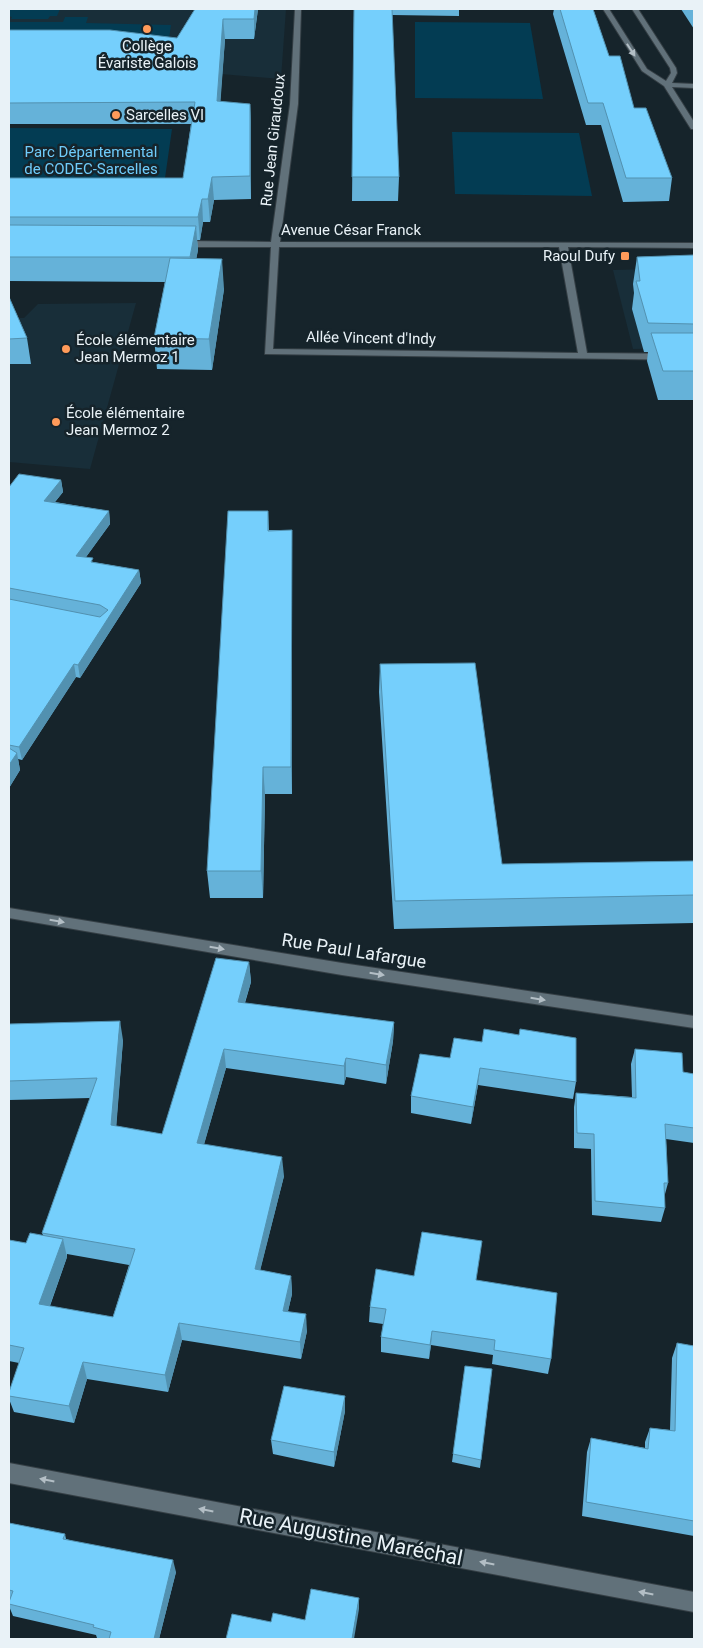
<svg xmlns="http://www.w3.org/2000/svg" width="703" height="1648" font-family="Roboto,sans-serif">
<rect width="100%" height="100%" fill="#16242b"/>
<g fill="#182e39">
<polygon points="9,9 286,9 281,79 174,70 9,72"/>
<polygon points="694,268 694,348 633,349 613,270"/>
<polygon points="136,303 90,469 9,462 9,314 12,318 24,318 38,304"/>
</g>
<g fill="#033c53">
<polygon points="9,9 60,9 57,16 50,16 48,19 11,19 12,17 9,16"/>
<polygon points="65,17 88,17 86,23 171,25 169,39 9,39 9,22 63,22"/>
<polygon points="415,22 530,23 543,99 415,98"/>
<polygon points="9,128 172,129 163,192 9,191"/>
<polygon points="452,132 579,133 592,196 455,194"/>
</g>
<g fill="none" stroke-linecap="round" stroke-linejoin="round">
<defs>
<g id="minor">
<path d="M295,9H301L298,104L280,242L694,243V248L568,247L587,353L694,354V360L265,354L271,247H180L176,244L180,241L271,242L290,104ZM279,247H559L578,353L273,349Z"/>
<polygon points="603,9 609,9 647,69 666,81 671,73 670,68 632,9 638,9 676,68 677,73 672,83 694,84 694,88 672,87 694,122 694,129 691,129 664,86 642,71"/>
<polygon points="9,908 342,963 694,1016 694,1028 342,975 9,918"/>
<polygon points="9,1463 694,1592 694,1612 9,1483"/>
</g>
</defs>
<use href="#minor" stroke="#353f45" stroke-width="2"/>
<use href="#minor" fill="#61717a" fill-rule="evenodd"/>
</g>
<g fill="#65b2d9" fill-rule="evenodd">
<polygon points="195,9 258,9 254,39 225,39 220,102 250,104 251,126 251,199 214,200 210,222 203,222 200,240 197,240 198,250 196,259 224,289 212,370 157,369 154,338 165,282 9,281 9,178 183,178 191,124 9,124 9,30 177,38"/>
<polygon points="354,9 459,9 459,16 392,15 399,177 398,201 352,201"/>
<polygon points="554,9 593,9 609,56 634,108 672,178 669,201 623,202 601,125 586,125 553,14"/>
<polygon points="681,9 694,9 694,29"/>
<polygon points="694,255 694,400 658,400 647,361 648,352 644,352 632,309 634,293 633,284 637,257"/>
<polygon points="9,297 27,338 31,364 9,364"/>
<polygon points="61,480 63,492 55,502 109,511 110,524 86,557 93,562 139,570 141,583 80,678 76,677 22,760 18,759 20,770 9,788 9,487"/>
<polygon points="268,511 269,530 292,530 292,794 265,794 263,898 210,898 207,871"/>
<polygon points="380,664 502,864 694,861 694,923 394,929 379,692"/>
<path d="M249,962L251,982L245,1003L394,1022L393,1041L386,1084L346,1077L344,1085L226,1068L204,1144L284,1176L260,1270L291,1276L292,1294L288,1311L307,1331L301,1359L182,1340L168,1392L87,1379L74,1423L14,1412L9,1399V1392L19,1363L9,1361V1240L26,1243L43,1235L42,1233L90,1098L9,1100V1024L123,1040L116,1126L162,1134ZM67,1254L129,1265L113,1317L50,1306L67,1257Z"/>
<polygon points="635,1049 683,1072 694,1074 694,1143 666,1139 668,1183 665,1194 665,1208 661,1222 592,1215 591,1149 574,1148 574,1107 576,1093 632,1097 631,1064"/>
<polygon points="420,1054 576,1082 573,1099 478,1085 471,1124 411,1113 411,1096"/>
<polygon points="414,1276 477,1280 551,1359 548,1374 492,1364 493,1355 431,1345 429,1359 381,1352 381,1337 383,1324 369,1322 370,1307"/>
<polygon points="677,1343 694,1346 694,1536 582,1516 587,1452 591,1438 645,1448 645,1442 650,1428 670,1430 672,1358"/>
<polygon points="465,1366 492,1369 480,1468 452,1462"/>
<polygon points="345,1396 345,1411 334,1467 273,1454 271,1440"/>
<polygon points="9,1523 65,1534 66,1539 176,1572 159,1639 101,1639 97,1638 96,1635 13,1616 9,1606"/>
</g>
<g fill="#5291b0">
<polygon points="255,9 258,9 254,39 254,19"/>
<polygon points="223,19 225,39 219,123 217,101"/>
<polygon points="250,104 251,126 251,199 250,176"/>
<polygon points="212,177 214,200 210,222 208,199"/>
<polygon points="202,199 203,222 200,240 198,217"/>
<polygon points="196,226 198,250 192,282 190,257"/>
<polygon points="222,259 224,289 212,370 209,339"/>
<polygon points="61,480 63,492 46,513 44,501"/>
<polygon points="109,511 110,524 78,568 76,556"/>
<polygon points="292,530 292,794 291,767"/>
<polygon points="139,570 141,583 80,678 78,665"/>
<polygon points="74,664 76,677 22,760 19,747"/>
<polygon points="17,753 20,770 9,788 9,765"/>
<polygon points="263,767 265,794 263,898 261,871"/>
<polygon points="249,962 251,982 239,1021 238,1002"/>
<polygon points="120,1021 123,1040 115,1144 111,1125"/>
<polygon points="394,1022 393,1041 386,1084 386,1065"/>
<polygon points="224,1049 226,1068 199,1162 197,1143"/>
<polygon points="346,1058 346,1077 344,1085 344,1066"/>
<polygon points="480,1068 478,1085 471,1124 473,1107"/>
<polygon points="282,1157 284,1176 256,1287 255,1269"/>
<polygon points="63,1239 67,1257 44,1322 39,1304"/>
<polygon points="291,1276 292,1294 284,1328 283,1311"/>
<polygon points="306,1314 307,1331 301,1359 300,1342"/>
<polygon points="179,1323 182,1340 168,1392 165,1375"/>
<polygon points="432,1331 431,1345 429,1359 430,1345"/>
<polygon points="83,1362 87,1379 74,1423 69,1406"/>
<polygon points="345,1396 345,1411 334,1467 334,1452"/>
<polygon points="173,1560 176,1572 159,1639 154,1639"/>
<polygon points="359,1598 359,1609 354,1639 352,1639"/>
</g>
<g fill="#75cffc" stroke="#5291b0">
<polygon points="195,9 255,9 254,19 223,19 217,101 250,104 250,176 212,177 208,199 202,199 198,217 9,217 9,178 183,178 195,102 9,103 9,30 110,30 177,38"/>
<polygon points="354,9 392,9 399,177 352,177"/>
<polygon points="560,9 593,9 609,56 620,56 634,108 646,108 672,178 626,178 603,103 588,103"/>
<polygon points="9,225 196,226 190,257 9,257"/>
<polygon points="694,255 694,324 648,323 636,281 640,281 637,257"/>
<polygon points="170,258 222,259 209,339 154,338"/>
<polygon points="9,297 27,338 9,339"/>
<polygon points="651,333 694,333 694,371 663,371"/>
<polygon points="19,474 61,480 44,501 109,511 76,556 93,558 91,562 139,570 78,665 74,664 19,747 9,745 9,599 100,617 108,610 100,605 9,588 9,487"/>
<polygon points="228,511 268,511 268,531 292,530 291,767 263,767 261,871 207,871"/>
<polygon points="475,663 502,864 694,861 694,895 395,901 380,664"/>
<polygon points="9,748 17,753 9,765"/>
<polygon points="216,958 249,962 238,1002 394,1022 386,1065 346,1058 344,1066 224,1049 197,1143 282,1157 255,1269 291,1276 283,1311 306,1314 300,1342 179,1323 165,1375 83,1362 69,1406 9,1396 9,1392 24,1348 9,1345 9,1240 26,1243 30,1233 63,1239 39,1304 113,1317 135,1249 42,1233 97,1078 9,1081 9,1024 120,1021 111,1125 162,1134"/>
<polygon points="484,1029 519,1035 520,1029 576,1038 576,1082 480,1068 473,1107 411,1096 420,1054 450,1058 454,1038 482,1042"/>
<polygon points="635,1049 682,1053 683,1072 694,1074 694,1128 665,1124 668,1183 664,1183 665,1208 595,1201 594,1134 577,1133 576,1093 636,1098"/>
<polygon points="422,1232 482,1241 476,1280 557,1293 551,1359 494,1350 495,1340 432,1331 430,1345 381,1337 386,1309 370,1307 376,1269 414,1276"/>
<polygon points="677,1343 694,1346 694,1521 586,1502 591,1438 648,1449 650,1428 675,1431"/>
<polygon points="465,1366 492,1369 481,1460 453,1454"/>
<polygon points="284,1386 345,1396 334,1452 271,1440"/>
<polygon points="9,1523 65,1534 63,1539 173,1560 154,1639 109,1639 111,1632 93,1627 94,1625 9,1604 9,1602 13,1591 9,1590"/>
<polygon points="311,1589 359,1598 352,1639 226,1639 232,1614 271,1622 273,1613 305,1620"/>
</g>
<defs><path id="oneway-solid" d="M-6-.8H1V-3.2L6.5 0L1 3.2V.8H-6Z" transform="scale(1.25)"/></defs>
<g fill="#b3bec5">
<use href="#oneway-solid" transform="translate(631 50) rotate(57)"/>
<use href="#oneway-solid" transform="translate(57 921) rotate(10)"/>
<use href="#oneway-solid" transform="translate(217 948) rotate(10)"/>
<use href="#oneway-solid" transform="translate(377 974) rotate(9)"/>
<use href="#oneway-solid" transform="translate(538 999) rotate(9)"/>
<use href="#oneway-solid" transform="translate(47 1480) rotate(-169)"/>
<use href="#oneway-solid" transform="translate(206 1510) rotate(-169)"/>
<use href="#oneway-solid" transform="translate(487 1563) rotate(-169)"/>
<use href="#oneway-solid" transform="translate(646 1593) rotate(-169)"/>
</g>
<g fill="#ff9b5a" stroke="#16242b" stroke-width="2">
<circle cx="147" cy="29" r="5"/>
<circle cx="116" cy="115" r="5"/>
<rect x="620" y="251" width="10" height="10" rx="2.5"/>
<circle cx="66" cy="349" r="5"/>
<circle cx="56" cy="422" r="5"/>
</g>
<g text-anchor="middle" stroke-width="5" stroke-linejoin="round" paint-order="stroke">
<g font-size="15" fill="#e9f2f7" stroke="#16242b" text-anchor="start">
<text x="147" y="51" text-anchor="middle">Collège<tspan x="147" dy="17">Évariste Galois</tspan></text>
<text x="126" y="120">Sarcelles VI</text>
<text x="615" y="261" text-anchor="end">Raoul Dufy</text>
<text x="76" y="345">École élémentaire<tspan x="76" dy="17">Jean Mermoz 1</tspan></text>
<text x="66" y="418">École élémentaire<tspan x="66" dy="17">Jean Mermoz 2</tspan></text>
</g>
<g font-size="15" fill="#e9f2f7" stroke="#16242b">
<text transform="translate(273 140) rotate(-84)" y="5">Rue Jean Giraudoux</text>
<text x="351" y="235">Avenue César Franck</text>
<text transform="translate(371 338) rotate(1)" y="5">Allée Vincent d'Indy</text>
</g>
<g font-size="15" fill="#6fccfb" stroke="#16242b">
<text x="91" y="157">Parc Départemental<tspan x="91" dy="17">de CODEC-Sarcelles</tspan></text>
</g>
<g font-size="18" fill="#e9f2f7" stroke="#16242b">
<text transform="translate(354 951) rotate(9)" y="6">Rue Paul Lafargue</text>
</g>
<g font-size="21" fill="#e9f2f7" stroke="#16242b">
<text transform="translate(351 1537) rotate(11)" y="7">Rue Augustine Maréchal</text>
</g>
</g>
<rect width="703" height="1648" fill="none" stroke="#e9f2f7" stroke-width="20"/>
</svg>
